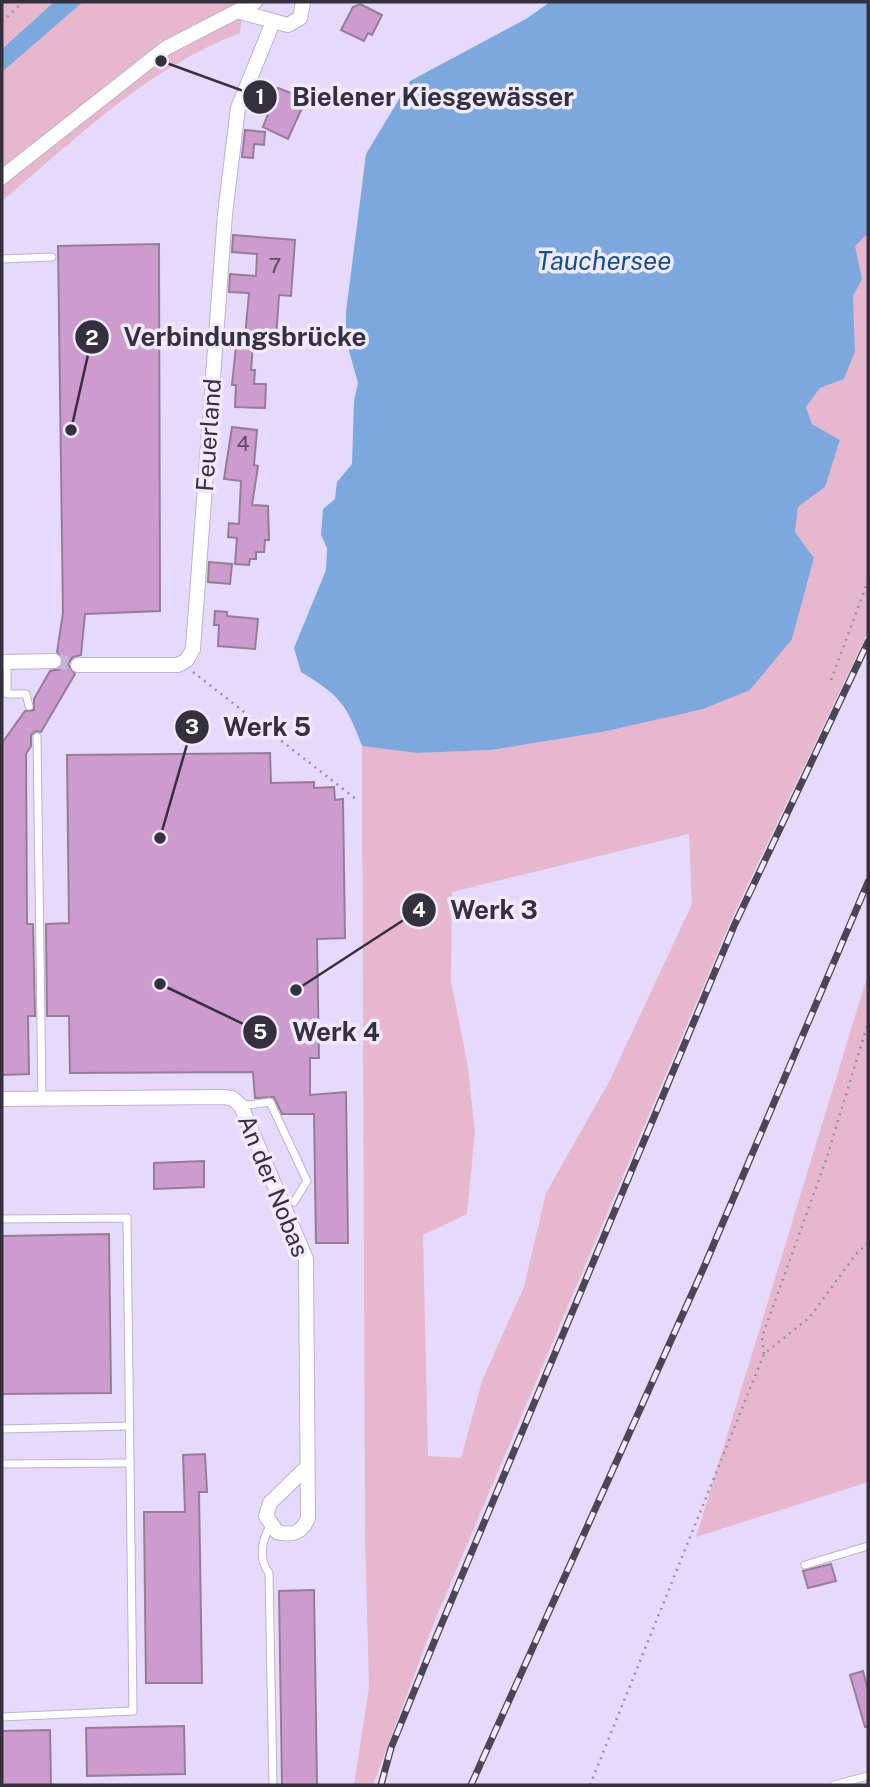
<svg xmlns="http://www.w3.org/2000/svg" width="870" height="1787" font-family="'Public Sans',sans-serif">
<rect width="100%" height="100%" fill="#e5dafb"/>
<g fill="#e6b7cd" fill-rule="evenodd">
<polygon points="2,2 54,2 2,49"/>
<path d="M83,2H243L240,33C147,68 77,138 2,201V72Z"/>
<path d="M868,233V632L733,916L433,1625L373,1785H354L369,1687L365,1534L362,746L417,753L491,750L602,732L792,639L814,558L795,532L798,507L825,487L840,440L812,424L806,407L820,388L844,379L855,352L853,296L862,278L854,246ZM689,834L692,904L609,1082L546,1193L524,1287L482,1381L461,1458L428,1456L423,1235L467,1214L475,1132L468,1068L451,981L452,892Z"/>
<polygon points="868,974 868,1482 696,1537"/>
</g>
<g fill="#7ca8de">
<polygon points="54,2 83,2 2,72 2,49"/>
<path d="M550,2H868V233L855,246L862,279L853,296L855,352L844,379L820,388L806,407L812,424L840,440L825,487L798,507L795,532L814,558L792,639L750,690L703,709L602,732L491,750L417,753L362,746C346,703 340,696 301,672L294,648L326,570L327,548L321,535L323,509L335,499L337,482L352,464L354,401L358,383L346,340V312L366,154L410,81L526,19Z"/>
</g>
<g fill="#ce9bcf" stroke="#957d96" stroke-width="2">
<polygon points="360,4 382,15 372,35 368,33 364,41 341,30 353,7"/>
<polygon points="278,88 306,99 288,139 263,127"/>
<polygon points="245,130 265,132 264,145 254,144 253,158 242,157"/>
<polygon points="233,235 295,240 291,296 279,295 276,339 263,338 263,346 253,345 251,370 255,370 254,384 266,384 265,408 235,407 236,385 232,385 237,337 245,337 249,293 229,292 230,274 256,276 257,254 232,252"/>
<polygon points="159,244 160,611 85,614 81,655 73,657 68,664 75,674 41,732 36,731 31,735 31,746 26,754 27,924 33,924 35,1016 28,1016 29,1074 2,1075 2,743 25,711 34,710 34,699 50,671 60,669 64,662 57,652 63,613 58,246"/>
<polygon points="232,427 257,430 254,465 258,466 252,505 268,506 269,540 265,540 264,552 256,552 256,559 250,559 249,565 235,564 237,538 228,537 229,523 239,524 241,481 224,479"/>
<polygon points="209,562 232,564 230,584 208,582"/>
<polygon points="215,611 227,612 227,616 258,619 255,649 218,646 219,625 214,625"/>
<polygon points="270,753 271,783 314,782 314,788 334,787 335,800 343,799 345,938 317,939 319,1058 310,1058 310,1095 346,1092 348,1243 316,1243 314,1114 282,1114 274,1097 255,1098 253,1072 70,1073 69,1016 47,1016 46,924 69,923 67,755"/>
<polygon points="204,1161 204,1187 154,1189 154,1163"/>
<polygon points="109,1234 111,1393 2,1394 2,1236"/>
<polygon points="205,1454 207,1492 199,1492 202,1683 146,1683 144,1512 185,1512 183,1455"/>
<polygon points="831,1564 836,1581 808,1588 803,1571"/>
<polygon points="314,1590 317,1785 282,1785 279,1591"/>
<polygon points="863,1671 868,1690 868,1726 865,1727 850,1675"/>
<polygon points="184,1726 185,1774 87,1776 86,1728"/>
<polygon points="50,1730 51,1785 2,1785 2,1731"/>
</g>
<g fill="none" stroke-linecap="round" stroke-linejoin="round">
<polyline stroke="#c2b8d5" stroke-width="14" stroke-dasharray="14 7" stroke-linecap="butt" points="54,661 78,665"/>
<defs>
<g id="lane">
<polyline points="2,259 52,257"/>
<polyline points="7,662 7,694 26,694 29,706"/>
<polyline points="37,737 42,1098"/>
<polyline points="241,1106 270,1102 307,1181 294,1202"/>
<polyline points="2,1219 127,1218 133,1711 2,1717"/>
<polyline points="2,1429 129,1426"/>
<polyline points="2,1464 130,1463"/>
<path d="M270,1526C262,1540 258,1559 269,1573L273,1785"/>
<polyline points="805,1565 868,1546"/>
<polyline points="834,1785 868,1776"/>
</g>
<g id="street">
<polyline points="240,12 288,25 300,18 303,2"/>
<polyline points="2,177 166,48 255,2"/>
<polyline points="2,662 54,661"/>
<polyline points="78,665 178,665 187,660 193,649 225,214 238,108 273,22"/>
<path d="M2,1099L221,1097L232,1098L241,1106L306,1259L308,1518C302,1533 292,1536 277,1532L266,1516L270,1503L307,1467"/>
</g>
</defs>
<use href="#lane" stroke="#bcb1d1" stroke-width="9"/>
<use href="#street" stroke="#bcb1d1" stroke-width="16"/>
<g stroke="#988fa7" stroke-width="2.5" stroke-dasharray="2 5" stroke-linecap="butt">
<polyline points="2,22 23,2"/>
<polyline points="193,672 356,799"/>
<polyline points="831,680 868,581"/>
<polyline points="764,1354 762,1337 826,1160 868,1023"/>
<polyline points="590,1785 764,1354 810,1317 856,1254 868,1243"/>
</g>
<use href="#lane" stroke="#fff" stroke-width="7"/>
<use href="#street" stroke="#fff" stroke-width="14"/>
<defs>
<g id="rail">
<polyline points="381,1785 391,1748 437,1635 734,926 868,642"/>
<polyline points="471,1785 704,1267 868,882"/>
</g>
</defs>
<use href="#rail" stroke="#4b4554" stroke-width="7"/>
<use href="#rail" stroke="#f0eafe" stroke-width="4.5" stroke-dasharray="13" stroke-linecap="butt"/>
</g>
<g text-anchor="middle" stroke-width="7" stroke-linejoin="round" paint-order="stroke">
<g font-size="21" fill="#5b4b62">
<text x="275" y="273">7</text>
<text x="243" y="451">4</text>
</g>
<g font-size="24" fill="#35303d" stroke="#f0eafe">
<text transform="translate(209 435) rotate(-86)" y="8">Feuerland</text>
<text transform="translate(273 1186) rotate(68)" y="8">An der Nobas</text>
</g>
<g font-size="26" font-style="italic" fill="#114f8f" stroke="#f0eafe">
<text x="604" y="270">Tauchersee</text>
</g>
</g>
<path fill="none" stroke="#35303d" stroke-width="2.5" d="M161 61L260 97M71 430L92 337M160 838L192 727M296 990L419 910M160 984L260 1032"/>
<g fill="#35303d" stroke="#f0eafe" stroke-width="2.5">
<circle cx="161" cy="61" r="7"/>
<circle cx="71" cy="430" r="7"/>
<circle cx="160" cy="838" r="7"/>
<circle cx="296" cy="990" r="7"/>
<circle cx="160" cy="984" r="7"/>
<circle cx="260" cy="97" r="18"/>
<circle cx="92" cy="337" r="18"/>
<circle cx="192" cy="727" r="18"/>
<circle cx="419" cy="910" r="18"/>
<circle cx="260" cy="1032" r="18"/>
</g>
<g font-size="21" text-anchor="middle" font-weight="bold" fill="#fff">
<text x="260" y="104">1</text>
<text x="92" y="345">2</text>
<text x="192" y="734">3</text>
<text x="419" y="917">4</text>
<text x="260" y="1039">5</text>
</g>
<g font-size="26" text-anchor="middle" font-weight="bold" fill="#35303d" stroke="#f0eafe" stroke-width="7" stroke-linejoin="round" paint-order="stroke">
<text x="433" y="106">Bielener Kiesgewässer</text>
<text x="245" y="346">Verbindungsbrücke</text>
<text x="267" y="736">Werk 5</text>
<text x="494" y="919">Werk 3</text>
<text x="336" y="1041">Werk 4</text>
</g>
<rect width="870" height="1787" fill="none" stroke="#35303d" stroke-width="7"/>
</svg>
